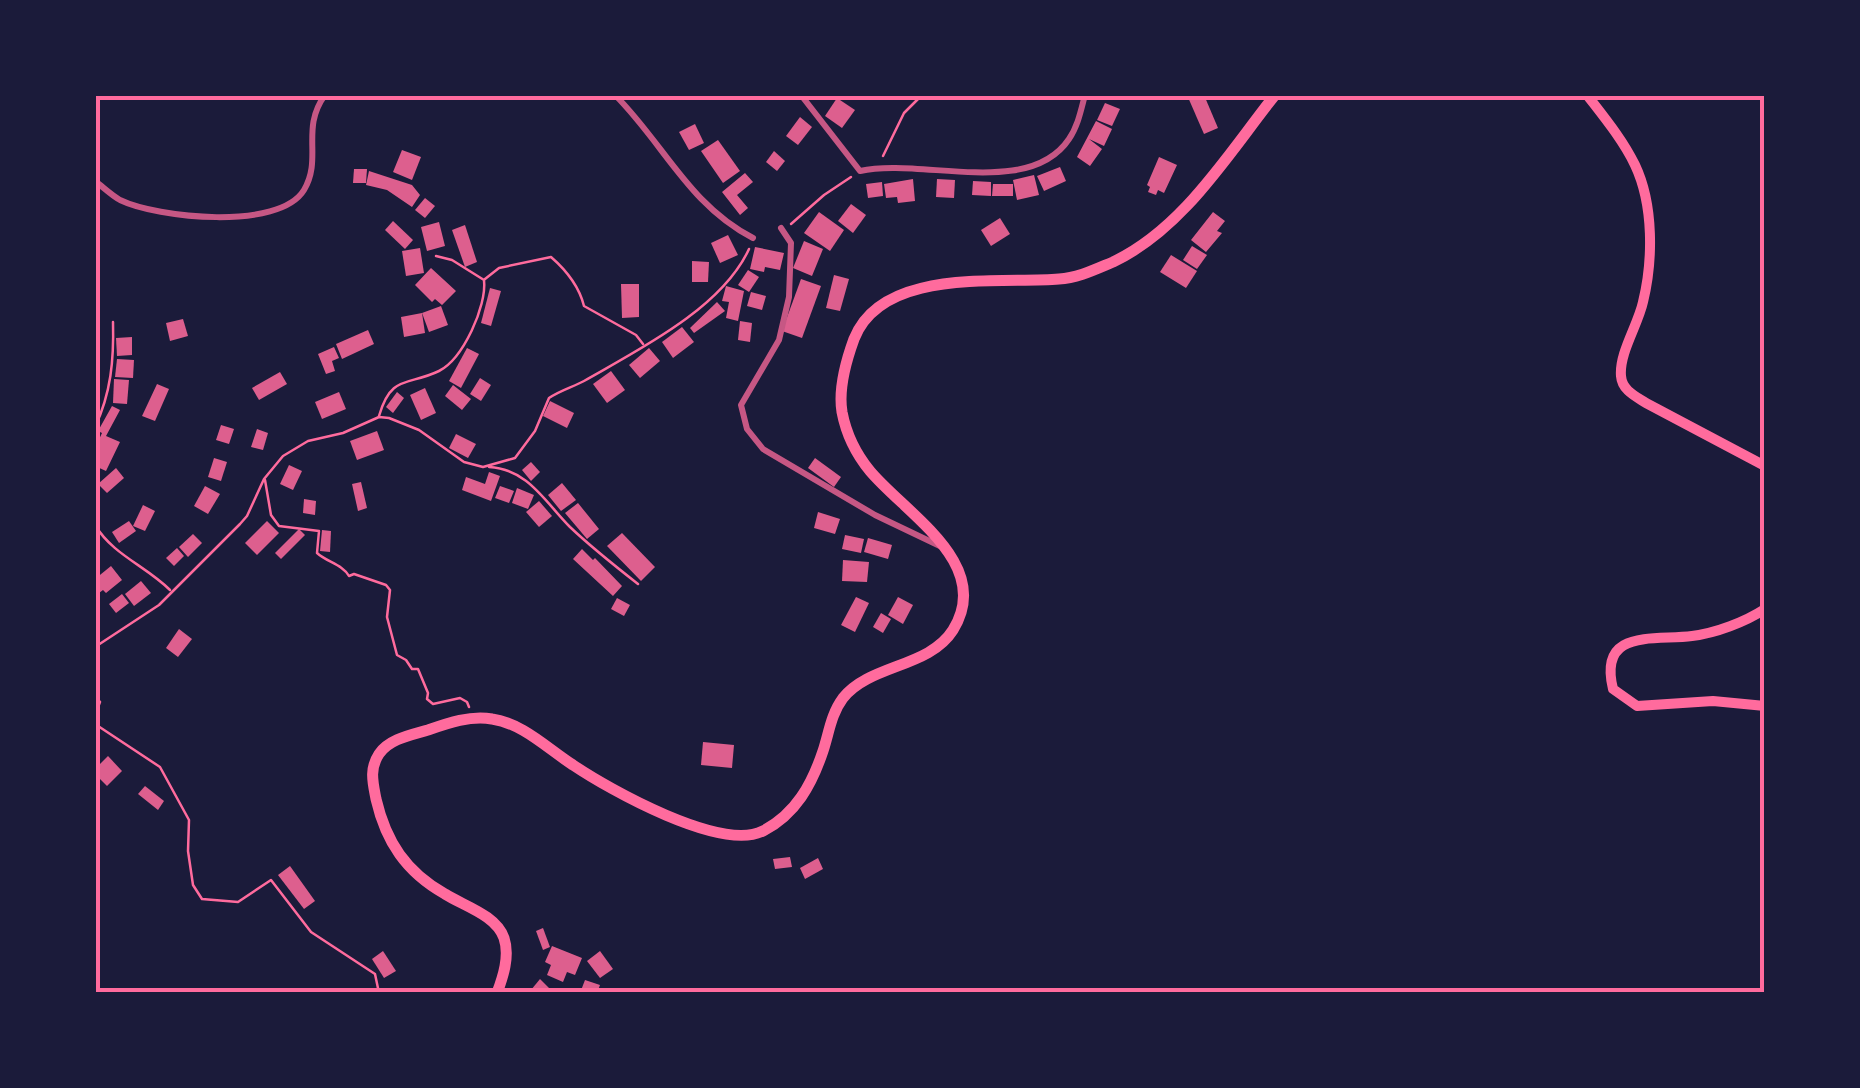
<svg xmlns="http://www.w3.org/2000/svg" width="1860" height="1088" font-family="Rubik,sans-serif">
<rect width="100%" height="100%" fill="#1b1b3a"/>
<g fill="#dd5f8e">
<polygon points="1187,95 1204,95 1218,128 1204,134"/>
<polygon points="837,98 855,110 842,128 825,116"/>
<polygon points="1105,103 1120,109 1112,126 1097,120"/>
<polygon points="800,117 812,127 798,145 786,136"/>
<polygon points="1096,121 1112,129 1104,146 1089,139 1102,149 1090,166 1077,157"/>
<polygon points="695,124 704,143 689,150 679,132"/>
<polygon points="718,140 740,171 723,183 701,151"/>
<polygon points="402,150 421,157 412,180 393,172"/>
<polygon points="774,151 785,161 777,171 766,162"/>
<polygon points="1159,157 1177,165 1164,193 1158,190 1156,195 1148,192 1150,187 1147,185"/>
<polygon points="1060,167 1066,181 1044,191 1037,176"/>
<polygon points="354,169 367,169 366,183 353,183"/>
<polygon points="369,171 412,185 420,195 412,207 387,190 366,185"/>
<polygon points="745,173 753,182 737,195 748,208 740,215 722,192"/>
<polygon points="1034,175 1039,195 1017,200 1013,180"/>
<polygon points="913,179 915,201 898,203 897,197 886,198 884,184"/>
<polygon points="937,179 955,180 954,198 936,197"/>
<polygon points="973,181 991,182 991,196 972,195"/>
<polygon points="882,182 883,196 868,198 866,184"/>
<polygon points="993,184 1013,184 1013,196 992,196"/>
<polygon points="425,198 435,206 425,218 415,210"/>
<polygon points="851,204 866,215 853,233 838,221"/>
<polygon points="819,212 844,230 830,251 804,233"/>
<polygon points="1213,212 1225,221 1217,231 1222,233 1206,252 1191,240"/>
<polygon points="1000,218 1010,234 991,246 981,230"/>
<polygon points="393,221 413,240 405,249 385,230"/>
<polygon points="439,222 445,246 427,251 421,227"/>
<polygon points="465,225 477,262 465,267 452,230"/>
<polygon points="728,235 738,255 720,263 711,243"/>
<polygon points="804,241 823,249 812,276 793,268"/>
<polygon points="1192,246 1207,255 1197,269 1183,260"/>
<polygon points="755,247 784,253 780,270 765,267 764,272 750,269"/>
<polygon points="420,248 424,273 406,276 402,251"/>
<polygon points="1171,255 1197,271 1186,288 1160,272"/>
<polygon points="692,261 709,262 708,282 692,282"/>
<polygon points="431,268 456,291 442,305 435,299 432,302 415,285"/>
<polygon points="748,270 759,277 749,292 738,285"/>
<polygon points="834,275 849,279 840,311 826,308"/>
<polygon points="801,279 821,286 802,338 782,331"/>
<polygon points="621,284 639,284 639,317 622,318"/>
<polygon points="726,286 744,291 738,321 726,318 729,302 722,301"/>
<polygon points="490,288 501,291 491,326 481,323"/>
<polygon points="751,292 766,296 762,310 747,306"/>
<polygon points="717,302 725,311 694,333 690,328"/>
<polygon points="441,306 448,325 429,332 422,313"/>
<polygon points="422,313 425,333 404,337 401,317"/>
<polygon points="183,319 188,336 170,341 166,323"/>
<polygon points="740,321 752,323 750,342 738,340"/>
<polygon points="682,327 694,342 673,358 662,342"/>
<polygon points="368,330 374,344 342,359 336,344"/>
<polygon points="132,337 132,355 117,356 116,338"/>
<polygon points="334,347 339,358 332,361 335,371 326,374 318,354"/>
<polygon points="467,348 479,354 461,388 449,381"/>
<polygon points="649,348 660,361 640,378 629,365"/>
<polygon points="117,359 134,360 133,378 115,377"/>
<polygon points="611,371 625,390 607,403 593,384"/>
<polygon points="280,372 287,384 259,400 252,388"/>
<polygon points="480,378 491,385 481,401 470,394"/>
<polygon points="114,379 129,380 127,404 113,403"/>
<polygon points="157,384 169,389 155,421 142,416"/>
<polygon points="453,385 471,399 462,410 445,396"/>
<polygon points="425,388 436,413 421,420 410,395"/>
<polygon points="339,392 346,409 322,419 315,402"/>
<polygon points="397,392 404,398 393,413 386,407"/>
<polygon points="550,401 574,413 567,428 543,416"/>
<polygon points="112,406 120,410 106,436 120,442 106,471 95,466 95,448 102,433 98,431"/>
<polygon points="221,425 234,429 229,444 216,440"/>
<polygon points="257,429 268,433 263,450 251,447"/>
<polygon points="377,431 384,450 357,460 350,441"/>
<polygon points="456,434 476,444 468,458 449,448"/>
<polygon points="214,458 227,462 221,481 208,477"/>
<polygon points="815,458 841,477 834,487 808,468"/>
<polygon points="531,462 540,472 531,481 522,470"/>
<polygon points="289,465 302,471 293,490 280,484"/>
<polygon points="116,468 124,478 107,493 98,484"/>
<polygon points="489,472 500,476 491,501 462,490 466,477 485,484"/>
<polygon points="361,482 367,508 358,511 352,484"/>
<polygon points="562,483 576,500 561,511 548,495"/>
<polygon points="205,486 220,494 208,514 194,506"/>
<polygon points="500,486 514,491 509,503 495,498"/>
<polygon points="517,488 534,495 528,509 512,503"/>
<polygon points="304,499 316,501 315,515 303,513"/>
<polygon points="539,501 552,516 539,527 526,512"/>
<polygon points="578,503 599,529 587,539 565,513"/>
<polygon points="143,505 155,511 145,531 133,526"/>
<polygon points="818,512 840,519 835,534 814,528"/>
<polygon points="129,521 136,531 119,543 112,532"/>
<polygon points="267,521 279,533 257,555 245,543"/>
<polygon points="299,529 305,535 281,559 275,553"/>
<polygon points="322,530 331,531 330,552 320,551"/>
<polygon points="622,533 655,567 641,581 607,546"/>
<polygon points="193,534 202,543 188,557 179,547"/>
<polygon points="845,535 864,539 861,553 842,549"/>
<polygon points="868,538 892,545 888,559 864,552"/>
<polygon points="177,548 184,556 174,566 166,558"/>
<polygon points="582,549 593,560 595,558 622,586 613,596 573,559"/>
<polygon points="843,560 869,562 867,582 842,581"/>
<polygon points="111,566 122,580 106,593 103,590 95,596 95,579"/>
<polygon points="141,581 151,593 134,606 125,594"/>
<polygon points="122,594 129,603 116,613 109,604"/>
<polygon points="856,597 869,603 855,632 841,625"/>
<polygon points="898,597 913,605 903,624 888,615"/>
<polygon points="617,598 630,605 624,616 611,609"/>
<polygon points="881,613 891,619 883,633 873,627"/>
<polygon points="179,629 192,639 178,657 166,648"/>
<polygon points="703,742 734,745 732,768 701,765"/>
<polygon points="108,756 122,771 107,786 95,774 95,769"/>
<polygon points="145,786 164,801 158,810 138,794"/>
<polygon points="790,857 792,867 775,869 773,859"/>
<polygon points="818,858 823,869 805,879 800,868"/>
<polygon points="290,866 315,901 304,909 278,875"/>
<polygon points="543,928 550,947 543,950 536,931"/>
<polygon points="552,946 582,958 575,975 567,972 563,982 547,975 551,965 545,962"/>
<polygon points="383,951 396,971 384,978 372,959"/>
<polygon points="600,951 613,969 600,978 587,961"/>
<polygon points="540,979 552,991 550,993 531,990"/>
<polygon points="585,980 600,985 597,993 580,993"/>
</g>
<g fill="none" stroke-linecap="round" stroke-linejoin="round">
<g stroke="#ff6b9d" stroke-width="2.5">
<polyline points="883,156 904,113 922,95"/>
<polyline points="791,224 824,195 851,177"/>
<path d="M485,279L499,268L551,257C566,270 579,286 584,306L636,335L643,344"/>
<path d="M379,416C391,374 408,386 439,371C463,359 487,306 484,280L452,260L436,256"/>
<path d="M95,427C111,393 114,360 113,322"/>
<path d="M489,467C528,469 545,502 570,527C591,547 615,566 638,584"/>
<path d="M265,480L271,515L279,526L319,531L317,553C327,562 343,565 349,576L354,574L386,585L390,590L387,617L397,655L406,660L412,669H418L428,693L427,699L433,704L460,698L467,702L469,707"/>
<path d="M95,525C113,555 146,566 170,590"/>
<path d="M95,647L159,605L240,524L247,516L264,479L283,456L308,441L343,433L379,417L389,418L419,430L464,462L483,467L515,458L535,431L549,398C561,390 573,387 584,381C640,349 722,308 749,249"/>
<polyline points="95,697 100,702 95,715"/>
<polyline points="95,724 160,767 189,820 188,851 193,885 202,899 238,902 271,880 311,932 375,974 379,993"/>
</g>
<g stroke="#c65784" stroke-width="6">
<path d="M615,95C664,144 689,205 753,238"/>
<path d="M801,95L860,171C920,157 1029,199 1069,139C1078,126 1081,110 1085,95"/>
<path d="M95,181C103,187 111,195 120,200C157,218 279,231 304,190C323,158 300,129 325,95"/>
<polyline points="781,228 791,243 789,297 779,340 741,405 747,429 763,449 875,515 942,547"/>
</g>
<g stroke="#ff6b9d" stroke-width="10">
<path d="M1587,95C1604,117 1623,140 1635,165C1654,205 1653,261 1643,302C1638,325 1619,353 1621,376C1622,390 1635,396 1646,403L1765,466"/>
<path d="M1765,609C1745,622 1716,633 1692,636C1654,641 1598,628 1613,689L1637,706L1713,701L1765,706"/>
</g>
<path stroke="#ff6b9d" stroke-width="11" d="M497,993C503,977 510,956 504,938C496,915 464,906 445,894C406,872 386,842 376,799C373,783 369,769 379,754C389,739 411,735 428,730C448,723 471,715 492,719C522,723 548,749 573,765C610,790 721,852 763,831C796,814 812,784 823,751C829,733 831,714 843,698C870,664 929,668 953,630C994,564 906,514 870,471C856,454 846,433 842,412C838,388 846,361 854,339C882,267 1000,284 1059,279C1078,278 1096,269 1113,262C1183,229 1228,154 1275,95"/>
</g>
<rect width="1860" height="1088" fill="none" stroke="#1b1b3a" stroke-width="195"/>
<rect x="98" y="98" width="1664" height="892" fill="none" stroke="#ff6b9d" stroke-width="4"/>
</svg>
